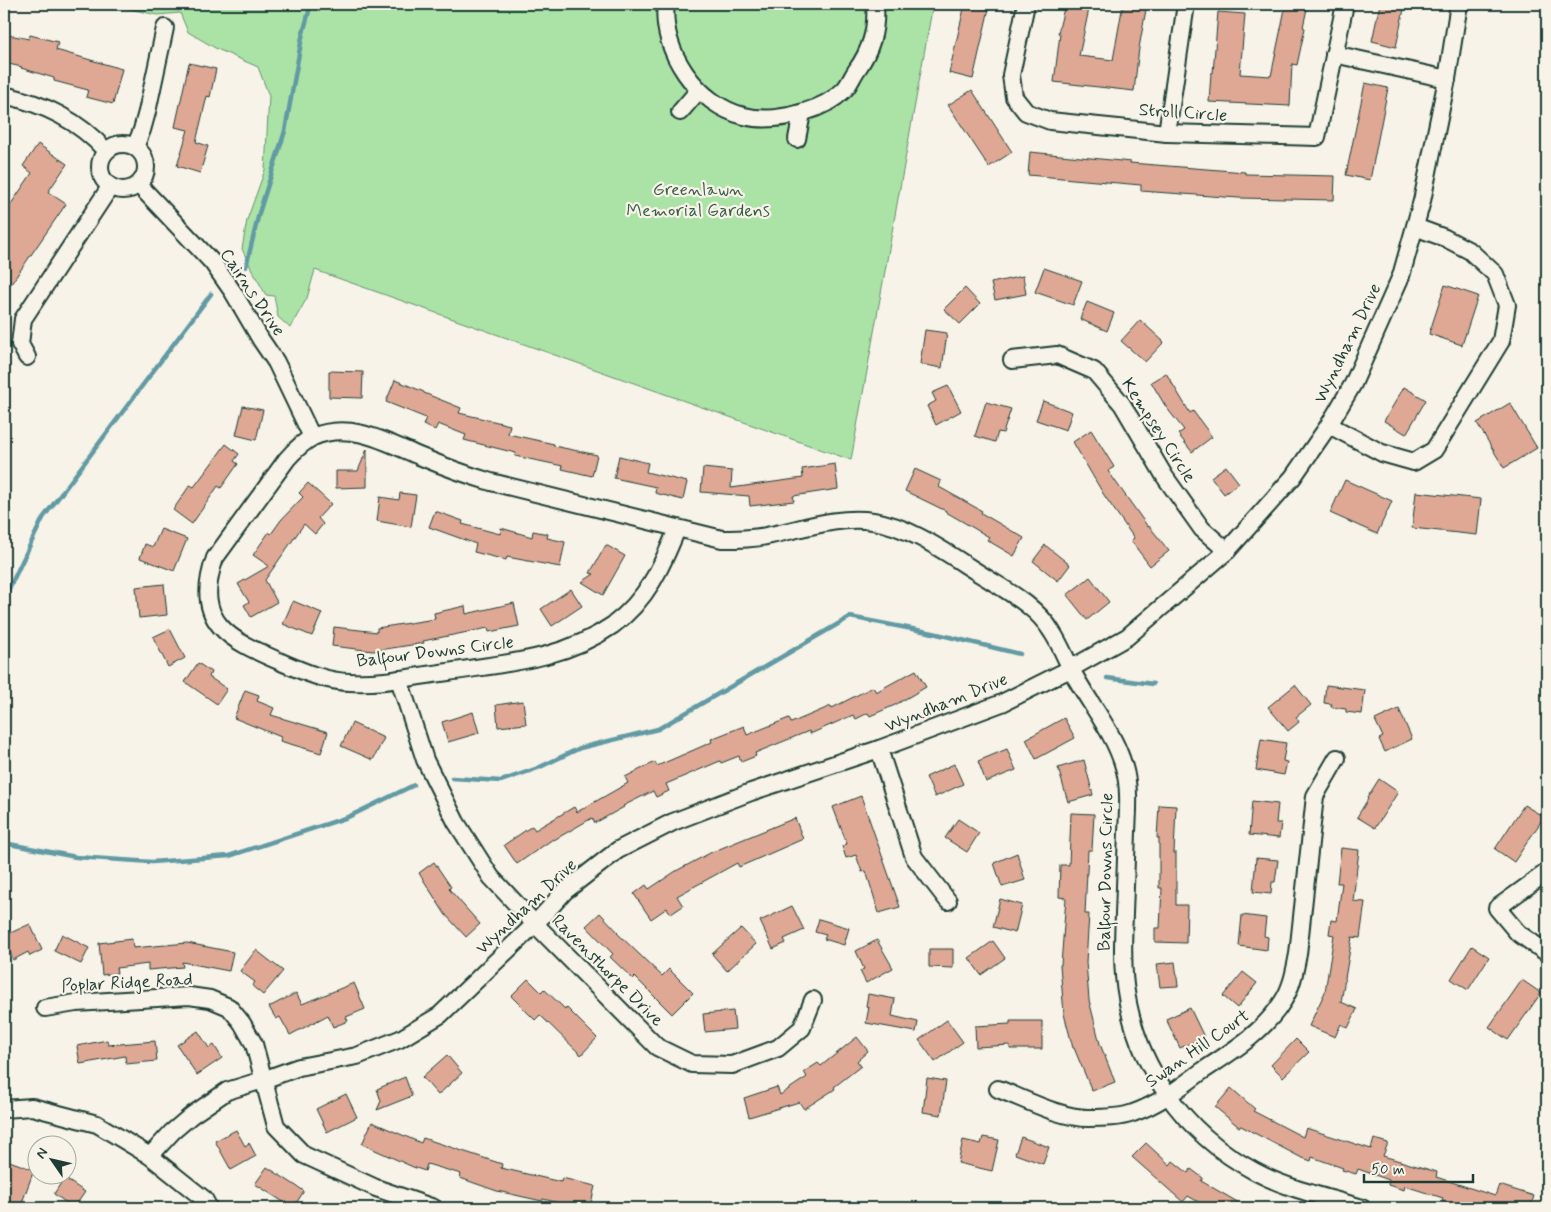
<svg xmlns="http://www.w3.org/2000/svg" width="1551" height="1212" font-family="Mynerve,sans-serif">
<rect width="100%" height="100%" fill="#f7f3e8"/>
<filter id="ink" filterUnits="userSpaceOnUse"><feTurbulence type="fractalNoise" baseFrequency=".02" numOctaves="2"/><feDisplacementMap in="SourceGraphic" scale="10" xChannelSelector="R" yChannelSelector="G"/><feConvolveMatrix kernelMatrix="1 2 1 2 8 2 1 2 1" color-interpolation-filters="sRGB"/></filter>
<g filter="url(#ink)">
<polygon fill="#abe3a7" stroke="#65906e" points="108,4 933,4 851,460 315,270 307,298 290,328 278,317 274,296 266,295 252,270 242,249 247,220 265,170 269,96 258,67 217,49 188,32 180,13 157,15"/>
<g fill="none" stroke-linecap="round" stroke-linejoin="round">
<g stroke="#629aa4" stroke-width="4.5">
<polyline points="246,267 259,213 285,131 302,37 311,4"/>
<polyline points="4,599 43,518 211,294"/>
<polyline points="1107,678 1153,684"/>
<polyline points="452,778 501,781 538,768 580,748 658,729 850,617 933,633 1020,654"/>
<polyline points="4,843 76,857 152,862 229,856 348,817 414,785"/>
</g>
</g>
<g fill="#dea895" stroke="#1f3d34">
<polygon points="965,4 990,4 973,79 949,73"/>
<polygon points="1065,4 1090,4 1079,56 1113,60 1123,4 1147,4 1139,48 1134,91 1054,82 1060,34 1058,33"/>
<polygon points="1286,4 1308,4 1303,27 1305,28 1297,65 1292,64 1290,106 1209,102 1211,73 1213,73 1218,12 1245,14 1240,74 1271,76"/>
<polygon points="1380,4 1405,4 1396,47 1372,41"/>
<polygon points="4,34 29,39 30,35 58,42 56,50 122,69 113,104 86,97 88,90 54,81 54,78 21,68 22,67 4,63"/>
<polygon points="189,63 216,69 210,97 207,96 196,142 208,146 200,173 177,166 188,130 175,127"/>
<polygon points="1365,83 1388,88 1370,180 1346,175"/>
<polygon points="972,90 1012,152 989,167 948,105"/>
<polygon points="38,144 67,164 48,192 66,204 11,284 4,279 4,203 9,207 32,173 23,166"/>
<polygon points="1030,152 1131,162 1130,163 1245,172 1245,174 1335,176 1334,200 1239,198 1141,191 1141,185 1028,175"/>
<polygon points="1044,268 1082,281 1073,305 1035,292"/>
<polygon points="1023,276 1026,294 995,300 991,283"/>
<polygon points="1445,285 1478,296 1462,345 1429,334"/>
<polygon points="965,288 980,304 960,324 944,309"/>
<polygon points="1087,302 1114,313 1107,331 1080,319"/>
<polygon points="1140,320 1164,342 1145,362 1121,341"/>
<polygon points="925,330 947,333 942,368 920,364"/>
<polygon points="329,371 363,372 362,398 329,397"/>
<polygon points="1166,373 1190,413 1193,411 1212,437 1192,452 1178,434 1184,430 1166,407 1151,382"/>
<polygon points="395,380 424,392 424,393 461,408 459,413 510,425 508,434 554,444 554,446 597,455 592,476 562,469 563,466 515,456 516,453 464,440 466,435 438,424 435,430 423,425 426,418 386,402"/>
<polygon points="948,386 961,411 936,425 927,406 936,401 932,393"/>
<polygon points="1404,387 1426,400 1406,434 1384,421"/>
<polygon points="1043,401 1072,412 1066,430 1036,420"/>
<polygon points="986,402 1011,409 1003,433 998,432 995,442 975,436"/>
<polygon points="1510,403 1537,448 1504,468 1477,423"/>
<polygon points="243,406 263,410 256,440 236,435"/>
<polygon points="1091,430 1114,467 1108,471 1148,527 1149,526 1169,551 1150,566 1131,541 1134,538 1104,495 1073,442"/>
<polygon points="226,444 239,454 234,461 238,464 221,488 218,486 192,524 173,510 190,485 194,487"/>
<polygon points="367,449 367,487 336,488 336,471 358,471"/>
<polygon points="619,456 648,463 646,472 687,482 683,500 655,493 656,487 614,478"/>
<polygon points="835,464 838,489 793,496 794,501 750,506 749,496 701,492 703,468 732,471 731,488 803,478 802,469"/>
<polygon points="1226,466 1239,483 1224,494 1211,477"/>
<polygon points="915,469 941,481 939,487 982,511 981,513 1024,538 1014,556 987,540 989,537 946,512 946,511 905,491"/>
<polygon points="1345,480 1392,501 1377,534 1330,513"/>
<polygon points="308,483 331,504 318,518 323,524 315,534 304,524 265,580 277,602 251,617 244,605 249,602 238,584 269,566 253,555 269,532 271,534 281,520 303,497 299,493"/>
<polygon points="1416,492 1481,499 1477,535 1412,528"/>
<polygon points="400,493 416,495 411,527 377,521 380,497 399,500"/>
<polygon points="435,511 463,521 462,524 500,534 501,528 532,537 533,531 548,534 547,538 565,542 560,567 507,557 506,560 474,552 476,544 429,527"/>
<polygon points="161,529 187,539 174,571 140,558 145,544 153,547"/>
<polygon points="606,545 625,556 603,595 582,582 594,574 590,573"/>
<polygon points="1045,545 1070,565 1058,581 1033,561"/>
<polygon points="1090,577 1109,602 1087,620 1067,595"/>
<polygon points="164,584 167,615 139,618 136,587"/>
<polygon points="571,589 582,606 552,626 541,609"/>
<polygon points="293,601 322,613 312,636 283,624"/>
<polygon points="514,603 519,626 489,632 488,628 423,641 424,643 373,651 332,646 334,627 377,632 377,628 435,619 434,613 465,606 466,614"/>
<polygon points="170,629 185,658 168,667 153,637"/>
<polygon points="198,663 211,672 209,677 227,689 217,704 185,682"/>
<polygon points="916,670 926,687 895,705 870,716 868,713 856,719 853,715 810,734 809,731 755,753 756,756 741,762 739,756 721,763 720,761 666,784 669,791 656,797 653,791 623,806 624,807 595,823 592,818 554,840 553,839 517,864 504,845 532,826 535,830 574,807 577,812 628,783 625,777 655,762 657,766 712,742 711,739 744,726 747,735 789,718 791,723 831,706 832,708 873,687 876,692"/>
<polygon points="1295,685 1311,705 1296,717 1299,722 1288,731 1268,707"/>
<polygon points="1326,685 1365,690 1362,714 1346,712 1346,709 1331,707 1332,704 1324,703"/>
<polygon points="245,690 259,695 257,701 274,708 271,715 328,732 321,753 280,741 281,737 234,718"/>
<polygon points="523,701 526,724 498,727 496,705"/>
<polygon points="1399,709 1412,739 1385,752 1379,739 1383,737 1375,720"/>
<polygon points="473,712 479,733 448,742 442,722"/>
<polygon points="1064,718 1075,738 1036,759 1026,739"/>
<polygon points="352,723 384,738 373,760 341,746"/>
<polygon points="1261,739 1286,743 1283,761 1287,762 1284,775 1256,770"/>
<polygon points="1007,749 1016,770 986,782 978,761"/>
<polygon points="1084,760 1093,795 1068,802 1058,768"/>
<polygon points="954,764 963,784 935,797 926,777"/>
<polygon points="1379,779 1398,792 1375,828 1357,817 1368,799 1367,798"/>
<polygon points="861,796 900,907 879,913 866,871 862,872 856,855 846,858 842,846 847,844 833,807"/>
<polygon points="1252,801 1278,804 1276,823 1281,823 1279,838 1249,835"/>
<polygon points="1159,805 1176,806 1174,853 1176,853 1176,905 1187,905 1186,943 1155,942 1155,928 1160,928 1162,888 1159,888 1159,838 1157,838"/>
<polygon points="1524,805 1544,817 1514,862 1495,849"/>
<polygon points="1071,813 1094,814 1092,850 1088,850 1085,914 1089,914 1086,962 1089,1000 1100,1044 1115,1082 1092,1091 1074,1048 1073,1048 1064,1014 1060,965 1061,965 1066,898 1059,897 1060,865 1069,865"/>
<polygon points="795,818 803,839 739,867 737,863 677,896 683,906 671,914 667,908 651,919 634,894 646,885 649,889 676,871 712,852"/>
<polygon points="958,819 979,833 967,852 945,838"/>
<polygon points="1341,848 1359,850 1353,901 1365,902 1360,938 1352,937 1341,1002 1357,1009 1348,1028 1341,1024 1335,1037 1309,1026 1325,992 1334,935 1329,934 1331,920 1337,921 1342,883 1337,883"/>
<polygon points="1017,853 1025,880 1002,887 994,863"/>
<polygon points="1256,858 1278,860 1275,882 1272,882 1271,894 1253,892"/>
<polygon points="434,862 451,887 449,889 480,924 466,937 445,914 419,873"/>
<polygon points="1000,899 1022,905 1015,933 993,927"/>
<polygon points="792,906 804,930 784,939 786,943 773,949 760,921"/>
<polygon points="600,913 618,932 617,933 662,976 669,969 693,993 672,1014 635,977 633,979 610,957 613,954 586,926"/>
<polygon points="1242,915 1266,918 1264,936 1268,937 1267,950 1239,946"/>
<polygon points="819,919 849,928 844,945 824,939 826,935 815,932"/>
<polygon points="30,924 42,950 30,956 28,952 13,960 4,936"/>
<polygon points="741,928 756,944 727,971 712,954"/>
<polygon points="62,934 89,948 81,964 54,951"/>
<polygon points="132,939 133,948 187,943 233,952 229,971 182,962 183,967 148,970 148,964 116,968 117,973 102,975 99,943"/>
<polygon points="877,940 893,968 866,983 860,971 864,969 856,951"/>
<polygon points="993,941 1005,958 981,975 969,958"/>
<polygon points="1472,946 1489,957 1468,990 1451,979"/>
<polygon points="929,949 953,949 953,968 929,967"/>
<polygon points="256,950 283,971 263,995 252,986 255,982 240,971"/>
<polygon points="1175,962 1178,986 1160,987 1157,964"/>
<polygon points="1243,972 1257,983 1237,1008 1223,996"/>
<polygon points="528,979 541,992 544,989 565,1009 566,1007 597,1038 581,1055 540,1015 535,1020 511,996"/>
<polygon points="1522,980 1541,993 1508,1040 1489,1027"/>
<polygon points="354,983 365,1009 346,1017 348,1021 333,1027 328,1015 290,1035 280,1017 276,1019 269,1007 296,993 302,1004"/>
<polygon points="868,994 895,999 892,1016 918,1022 916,1032 866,1023 869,1007 866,1006"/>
<polygon points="1190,1008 1204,1037 1180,1048 1166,1019"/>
<polygon points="733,1011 735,1029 705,1032 703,1014"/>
<polygon points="947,1020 963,1042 935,1062 919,1040"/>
<polygon points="1010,1021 1042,1021 1042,1049 1010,1049 1010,1045 976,1047 975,1026 1010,1024"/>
<polygon points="198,1031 209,1048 214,1045 222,1058 197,1075 177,1045"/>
<polygon points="857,1037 868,1051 857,1061 861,1066 834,1087 835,1089 804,1109 799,1102 749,1117 744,1098 777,1087 780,1095 807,1077 804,1072 818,1063 821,1066"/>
<polygon points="1296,1039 1309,1052 1283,1077 1271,1065"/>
<polygon points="107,1040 108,1045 155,1041 157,1061 126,1064 125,1056 80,1064 77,1046"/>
<polygon points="447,1055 462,1073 438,1095 422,1077"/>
<polygon points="405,1077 412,1096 377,1110 381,1101 377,1089"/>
<polygon points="927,1078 946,1081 941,1115 923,1112"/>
<polygon points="1231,1088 1255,1109 1253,1111 1303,1137 1306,1128 1371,1149 1374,1139 1388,1143 1383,1156 1437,1172 1436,1177 1495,1196 1499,1185 1534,1196 1530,1208 1465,1208 1442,1201 1443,1198 1405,1186 1404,1190 1388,1185 1389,1180 1358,1169 1356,1174 1342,1170 1343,1168 1312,1157 1311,1161 1300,1157 1241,1126 1239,1127 1215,1107"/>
<polygon points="346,1094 357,1117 327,1132 316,1109"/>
<polygon points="372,1122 421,1143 423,1138 502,1164 501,1168 561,1182 562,1178 595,1186 590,1208 581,1208 543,1199 542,1201 497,1191 460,1178 461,1174 427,1164 425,1171 413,1167 362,1144"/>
<polygon points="236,1130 245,1146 249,1143 256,1156 231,1170 215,1141"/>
<polygon points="983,1137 999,1140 992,1171 958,1163 963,1140 981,1144"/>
<polygon points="1021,1137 1049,1147 1043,1164 1015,1154"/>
<polygon points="1146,1143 1170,1165 1173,1161 1188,1173 1191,1169 1203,1178 1201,1181 1248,1208 1209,1208 1188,1196 1183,1202 1132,1157"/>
<polygon points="4,1159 34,1170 20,1208 4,1208"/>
<polygon points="267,1167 304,1191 293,1208 255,1184"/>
<polygon points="64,1178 85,1192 74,1208 54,1194"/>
</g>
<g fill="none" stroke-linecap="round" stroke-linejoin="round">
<defs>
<g id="minor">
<path d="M666,4C660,51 698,105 744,116C763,121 786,118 804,112C818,108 833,101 844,90C849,85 852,77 856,71C871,50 877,30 875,4"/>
<polyline points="1026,4 1011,75 1014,97 1026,112 1050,121 1167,133 1317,137 1345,4"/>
<polyline points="1334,54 1447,79"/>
<path d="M4,95C44,104 78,120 106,151"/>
<polyline points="680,112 699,90"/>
<polyline points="1167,133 1186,4"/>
<polyline points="797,139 802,113"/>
<circle cx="123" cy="167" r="23"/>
<polyline points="135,147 142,130 147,112 165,28"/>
<polyline points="139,185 212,262 233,292 261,340 276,362 312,437"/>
<polyline points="27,357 20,344 23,319 110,187"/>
<polyline points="1012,360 1057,355 1094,371 1122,404 1165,477 1202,529 1227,551"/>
<polyline points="1329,425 1382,453 1414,462 1434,450 1501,341 1507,305 1495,274 1470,251 1445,238 1415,227"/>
<path d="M677,529C662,566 647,600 613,625C563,660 506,663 448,672C415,676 383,684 350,682C327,682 302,671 281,662C230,640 192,623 215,558L287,459C294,451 303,442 313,437C350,421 386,442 419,456C443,466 467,475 491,482L722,539C739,539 755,539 771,535C805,528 838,516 873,521C911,526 952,557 985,577C1009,592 1037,607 1052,632C1062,647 1068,665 1077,680C1093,708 1115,735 1124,767C1130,787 1128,811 1127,832C1126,859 1125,887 1124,914C1123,938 1122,961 1125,985C1135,1064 1183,1133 1254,1171C1287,1189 1326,1197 1362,1208"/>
<polyline points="399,679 425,760 456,822 491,877 535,924 657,1047 692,1064 732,1065 778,1048 802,1028 813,1000"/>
<polyline points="879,749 914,857 948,901"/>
<polyline points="1547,872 1497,908 1518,933 1547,953"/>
<polyline points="45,1008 76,1003 189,996 210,999 229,1007 242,1023 254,1044 276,1126 304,1155 376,1188 434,1208"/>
<path d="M998,1089C1025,1099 1060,1118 1088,1118C1102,1118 1120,1118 1133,1113C1159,1104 1179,1088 1201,1072C1231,1052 1264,1032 1283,1001C1292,987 1295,970 1298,954L1315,796L1337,758"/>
<polyline points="4,1109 32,1107 97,1124 150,1156 204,1199 209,1208"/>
<polyline points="150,1156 172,1132 192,1115 227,1091 263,1080 299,1067 357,1056 400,1039 440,1015 535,924 565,891 618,850 673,822 751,792 879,749 1002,703 1070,669 1127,637 1227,551 1293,477 1329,425 1353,384 1401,276 1422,201 1447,79 1459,4"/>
</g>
</defs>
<use href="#minor" stroke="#1f3d34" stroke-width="20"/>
<use href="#minor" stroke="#f7f3e8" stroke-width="16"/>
</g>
</g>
<g text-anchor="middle" stroke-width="4.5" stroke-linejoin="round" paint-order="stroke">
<g font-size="18" fill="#1f3d34" stroke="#f7f3e8">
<text transform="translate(1183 112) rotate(4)" y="6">Stroll Circle</text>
<text transform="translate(253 292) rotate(56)" y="6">Cairns Drive</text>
<text transform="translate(1347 343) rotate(-64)" y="6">Wyndham Drive</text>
<text transform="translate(1159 430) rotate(57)" y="6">Kempsey Circle</text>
<text transform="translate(435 651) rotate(-7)" y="6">Balfour Downs Circle</text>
<text transform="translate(946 702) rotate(-22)" y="6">Wyndham Drive</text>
<text transform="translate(1105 872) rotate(-89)" y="6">Balfour Downs Circle</text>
<text transform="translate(526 906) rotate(-43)" y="6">Wyndham Drive</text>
<text transform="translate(608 970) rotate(45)" y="6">Ravensthorpe Drive</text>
<text transform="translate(127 982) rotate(-3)" y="6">Poplar Ridge Road</text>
<text transform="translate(1197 1048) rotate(-35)" y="6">Swan Hill Court</text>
</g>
<g font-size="18" fill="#3b5e4b" stroke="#f7f3e8">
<text x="698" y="195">Greenlawn<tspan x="698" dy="21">Memorial Gardens</tspan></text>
</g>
</g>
<rect width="1551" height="1212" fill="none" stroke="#f7f3e8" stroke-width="20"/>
<rect x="10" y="10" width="1531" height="1192" fill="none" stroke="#1f3d34" stroke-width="2" filter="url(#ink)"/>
<g transform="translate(52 1160) rotate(304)"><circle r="24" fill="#f7f3e8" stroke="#a1aaa0"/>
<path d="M0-4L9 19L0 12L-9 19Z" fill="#1f3d34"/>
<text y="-8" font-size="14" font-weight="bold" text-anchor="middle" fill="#1f3d34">N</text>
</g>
<path d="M1364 1174v8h109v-8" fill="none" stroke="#1f3d34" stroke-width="2.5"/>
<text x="1371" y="1174" font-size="15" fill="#1f3d34" stroke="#f7f3e8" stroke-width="4" paint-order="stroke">50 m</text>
</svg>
